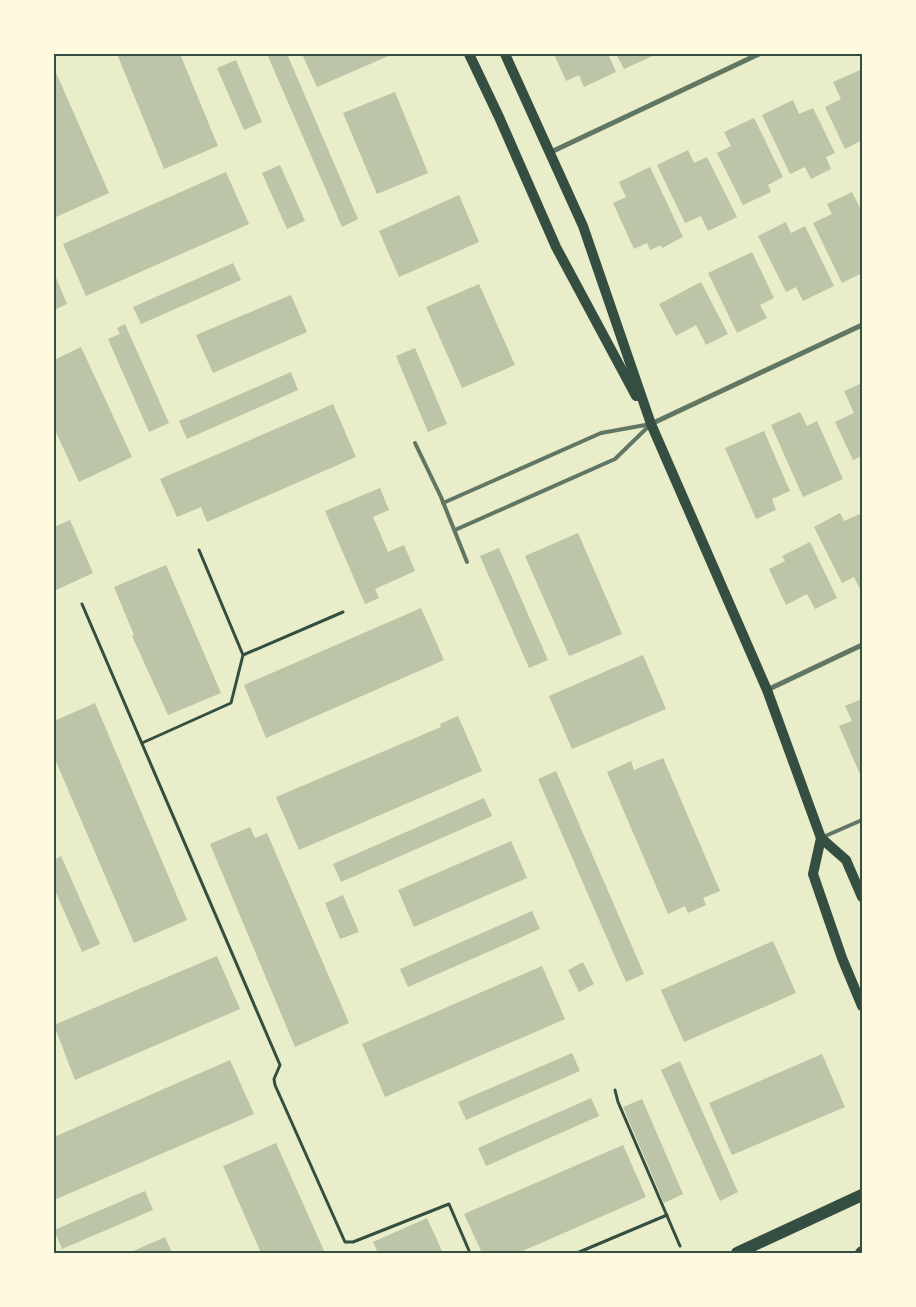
<svg xmlns="http://www.w3.org/2000/svg" width="916" height="1307" font-family="Overpass,sans-serif">
<rect width="100%" height="100%" fill="#e9edc9"/>
<g fill="#bcc5a7">
<polygon points="117,54 180,54 218,146 164,169"/>
<polygon points="267,54 287,54 358,219 342,227"/>
<polygon points="302,54 393,54 317,87"/>
<polygon points="554,54 608,54 616,72 584,87 579,75 566,81"/>
<polygon points="616,54 657,54 624,69"/>
<polygon points="236,60 262,122 244,130 217,68"/>
<polygon points="54,68 109,193 56,217 54,211"/>
<polygon points="860,70 862,74 862,140 845,149 825,107 841,99 833,82"/>
<polygon points="395,92 428,173 377,194 343,113"/>
<polygon points="793,100 799,114 813,108 835,153 826,157 831,169 811,179 805,167 790,174 762,115"/>
<polygon points="754,118 783,177 768,185 771,192 743,205 717,153 731,146 724,132"/>
<polygon points="688,150 694,163 707,157 737,217 708,231 701,216 685,223 657,165"/>
<polygon points="280,165 305,221 287,229 262,173"/>
<polygon points="650,167 683,237 662,248 661,245 650,250 647,243 634,249 613,203 626,197 619,182"/>
<polygon points="226,172 249,224 86,296 63,244"/>
<polygon points="852,192 862,212 862,273 842,283 813,223 832,214 827,204"/>
<polygon points="459,195 479,242 399,277 379,231"/>
<polygon points="786,222 791,233 805,226 834,286 803,301 796,287 786,292 758,236"/>
<polygon points="752,252 774,298 760,305 767,318 737,333 708,273"/>
<polygon points="233,263 241,280 141,324 133,307"/>
<polygon points="54,273 67,304 54,310"/>
<polygon points="701,282 728,334 706,345 696,325 676,336 659,304"/>
<polygon points="479,284 515,365 462,388 426,307"/>
<polygon points="291,295 307,332 213,373 196,335"/>
<polygon points="125,324 169,423 149,432 108,339 120,334 117,328"/>
<polygon points="81,347 132,457 79,482 54,428 54,360"/>
<polygon points="415,348 447,424 428,432 396,356"/>
<polygon points="291,372 298,390 187,439 179,421"/>
<polygon points="862,383 862,456 853,460 835,422 854,413 844,391"/>
<polygon points="333,404 356,457 207,522 201,507 177,517 160,479"/>
<polygon points="800,412 807,426 817,421 843,479 803,497 771,425"/>
<polygon points="764,431 790,491 772,499 776,510 756,519 725,448"/>
<polygon points="380,488 389,510 373,517 388,552 404,545 415,571 375,589 379,598 365,604 325,511"/>
<polygon points="840,513 844,521 862,513 861,591 854,577 842,583 814,527"/>
<polygon points="70,520 93,573 54,591 54,527"/>
<polygon points="578,533 622,634 569,656 525,556"/>
<polygon points="810,542 837,598 815,609 807,594 786,605 769,569 785,561 782,556"/>
<polygon points="499,548 548,660 529,668 480,556"/>
<polygon points="166,565 221,693 168,715 132,636 134,635 114,587"/>
<polygon points="421,608 444,660 266,738 244,685"/>
<polygon points="643,655 666,709 572,749 549,696"/>
<polygon points="862,699 862,774 860,774 839,726 852,721 845,706"/>
<polygon points="95,703 187,920 134,943 54,757 54,721"/>
<polygon points="458,716 482,771 299,850 276,797 441,727 440,724"/>
<polygon points="663,758 720,891 703,898 706,905 688,913 685,906 668,914 607,772 631,761 634,770"/>
<polygon points="556,771 644,974 626,982 538,779"/>
<polygon points="484,798 492,816 341,882 333,864"/>
<polygon points="250,827 255,838 267,833 349,1023 295,1047 210,844"/>
<polygon points="511,841 527,878 414,927 398,890"/>
<polygon points="61,856 100,944 82,952 54,888 54,860"/>
<polygon points="343,895 359,932 340,939 325,903"/>
<polygon points="532,911 540,929 408,987 400,969"/>
<polygon points="773,941 796,993 684,1042 661,990"/>
<polygon points="217,956 240,1009 75,1080 54,1025"/>
<polygon points="583,962 594,984 579,992 568,970"/>
<polygon points="542,966 565,1019 385,1097 362,1044"/>
<polygon points="572,1053 580,1071 466,1120 458,1102"/>
<polygon points="822,1054 845,1107 732,1155 709,1103"/>
<polygon points="230,1060 254,1114 54,1200 54,1137"/>
<polygon points="680,1061 738,1192 720,1201 661,1070"/>
<polygon points="591,1098 599,1116 486,1166 478,1148"/>
<polygon points="642,1099 683,1194 664,1203 623,1107"/>
<polygon points="276,1143 325,1253 261,1253 223,1166"/>
<polygon points="623,1145 646,1197 518,1253 482,1253 464,1214"/>
<polygon points="145,1191 153,1210 62,1249 54,1230"/>
<polygon points="427,1218 443,1253 378,1253 373,1242"/>
<polygon points="165,1237 172,1253 129,1253"/>
</g>
<g fill="none" stroke-linecap="round" stroke-linejoin="round">
<g stroke="#344e41" stroke-width="3">
<polyline points="199,550 243,655"/>
<polyline points="82,604 280,1065 274,1079 275,1085 345,1242 353,1242 449,1204 470,1253"/>
<polyline points="142,743 231,703 243,655 343,612"/>
<polyline points="615,1090 618,1102 680,1246"/>
<polyline points="577,1253 667,1215"/>
</g>
<g stroke="#617663" stroke-width="4">
<polyline points="415,443 441,497 467,562"/>
<polyline points="443,503 601,433 651,424"/>
<polyline points="455,530 615,459 651,424"/>
<polyline points="823,837 862,820"/>
</g>
<g stroke="#617663" stroke-width="5">
<polyline points="551,152 759,54"/>
<polyline points="651,424 862,325"/>
<polyline points="767,690 862,645"/>
</g>
<g stroke="#344e41" stroke-width="10">
<polyline points="469,54 499,117 556,247 636,396"/>
<polyline points="505,54 583,226 651,424 767,690 821,838 846,860 862,897"/>
<polyline points="821,838 813,874 842,958 862,1006"/>
</g>
<g stroke="#344e41" stroke-width="12">
<polyline points="737,1253 862,1195"/>
<polyline points="861,1253 862,1252"/>
</g>
</g>
<rect width="916" height="1307" fill="none" stroke="#fefae0" stroke-width="110"/>
<rect x="55" y="55" width="806" height="1197" fill="none" stroke="#344e41" stroke-width="2"/>
</svg>
